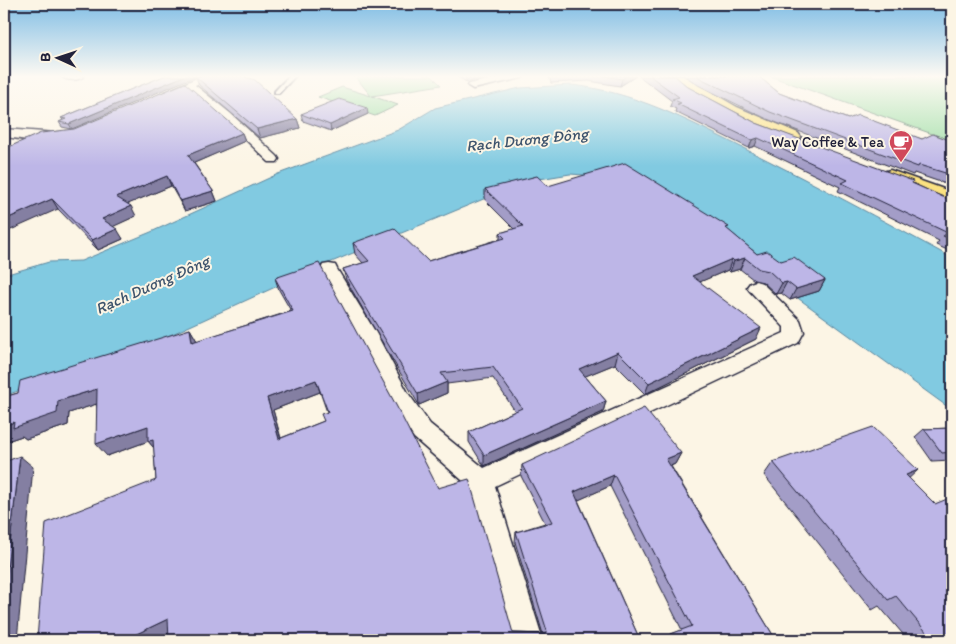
<svg xmlns="http://www.w3.org/2000/svg" width="956" height="644" viewBox="0 0 956 644" font-family="Itim,sans-serif">
	<style>
		.green { fill: #9edea6; stroke: #608070 }
		.water { fill: #81cae1; stroke: #5b879f }
		.lines { fill: none; stroke-linecap: round; stroke-linejoin: round }
		.lane-casing { stroke: #22223b; stroke-width: 4 }
		.street-casing { stroke: #22223b; stroke-width: 3 }
		.primary-casing { stroke: #22223b; stroke-width: 3 }
		.lane { fill: #fcf5e5; fill-rule: evenodd }
		.street { fill: #fcf5e5; fill-rule: evenodd }
		.primary { fill: #fbe180; fill-rule: evenodd }
		.wall { fill: #a39dc7; stroke: #22223b; fill-rule: evenodd }
		.shaded-wall { fill: #847fa2; stroke: #22223b }
		.building { fill: #bdb6e7; stroke: #22223b; fill-rule: evenodd }
		.labels { text-anchor: middle; stroke-width: 4; stroke-linejoin: round; paint-order: stroke }
		.far-poi-label { font-size: 15px; fill: #22223b; stroke: #fcf5e5; text-anchor: end }
		.far-water-label { font-size: 16px; font-style: italic; fill: #3e546d; stroke: #fcf5e5 }
	</style>
	<rect width="100%" height="100%" fill="#fcf5e5"/>
	<filter id="ink" filterUnits="userSpaceOnUse"><feTurbulence type="fractalNoise" baseFrequency=".02" numOctaves="2"/><feDisplacementMap in="SourceGraphic" scale="10" xChannelSelector="R" yChannelSelector="G"/><feConvolveMatrix kernelMatrix="1 2 1 2 8 2 1 2 1" color-interpolation-filters="sRGB"/></filter>
	<g filter="url(#ink)">
		<path class="green" d="M355,76H432L441,85L372,96L398,105L375,116L318,97L342,87L371,96Z
			M770,76H952V141Z"/>
		<path class="water" d="M571,85C632,91 687,120 741,147C812,182 882,220 952,258V410L671,206L599,176L570,174L527,181L317,268L168,336L4,396V275L49,262L81,261L151,232L278,174L398,130L435,108L520,88Z"/>
		<g class="lines">
			<g class="lane-casing">
				<path id="lane" d="M289,76H295L279,93H275V91Z"/>
			</g>
			<g class="street-casing">
				<path id="street" d="M61,76H84C79,81 66,81 61,76Z
					M201,76H214L195,85L230,113L277,156L279,159L277,162H269L222,117L187,89L164,98L159,95Z
					M506,76H524L522,78L473,89L468,86L469,84Z
					M4,129L57,133L63,137C54,146 17,138 4,137Z
					M329,264L335,265L337,269L376,333L408,393L430,424L484,468L784,333V327L750,291L747,287L750,283L756,281L762,283L800,320L804,332L798,343L495,486L543,640H513L470,487L414,438L392,405L356,333L321,269L323,265Z"/>
			</g>
			<g class="primary-casing">
				<path id="primary" d="M667,76H683L737,107L798,133L801,137L798,141L792,142C767,136 681,95 667,76Z
					M890,170L952,192V205L883,180L880,176L883,172Z"/>
			</g>
			<use href="#lane" class="lane"/>
			<use href="#street" class="street"/>
			<use href="#primary" class="primary"/>
		</g>
		<path class="wall" d="M164,76L72,129L62,127L59,122L63,120L61,118Z
			M457,76H499L466,82Z
			M549,76H636L620,86L589,81L551,83Z
			M639,76H675L688,87L756,123L912,183L952,201V252L936,245L939,241L838,191L840,187L755,146L749,148L675,112L676,109L670,106L672,101Z
			M686,76H758L779,93L848,119L922,139L952,149V186L914,173L913,175L767,119L698,85Z
			M196,77L297,119L300,128L260,138L199,85Z
			M301,114H368L331,131L303,121Z
			M242,133L245,141L194,163L213,191L217,201L185,211L171,186L127,204L136,216L113,226L123,239L98,250L58,209L4,149Z
			M548,186L728,230L757,254L781,261L825,280L819,291L790,300L781,293L776,294L763,282L754,280L740,269L730,272L728,270L699,282L756,339L645,394L615,364L585,376L606,401L603,412L484,466L469,442V432L515,411L493,378L447,384V393L419,405L346,280L343,269L363,263L355,254L353,243L428,261L500,239V233L514,229L485,200V189Z
			M275,278L438,488L513,633L543,634L515,542L516,532L545,523L521,476L522,465L681,453L675,464L671,466L776,640H665L671,634L682,630L610,486L578,500L640,640L169,633L154,640H37L156,480L154,448L148,441L107,456L96,404L69,413L68,425L26,439L22,436L4,442V397L18,393L190,329L197,341L291,311L279,290ZM320,392L327,412L324,421L281,438L273,410Z
			M952,428V460L932,461L915,437L924,429Z
			M773,462L909,478L952,640H908L879,606L872,610L764,475Z"/>
		<path class="shaded-wall" d="M184,76H196L72,129L69,124Z
			M466,76H499L466,82Z
			M626,76H636L620,86L622,79Z
			M367,108L368,114L331,131L330,125Z
			M297,119L300,128L260,138L257,129Z
			M242,133L245,141L192,164L188,155Z
			M758,138L755,146L749,148L752,140Z
			M167,176L171,186L121,207L116,197Z
			M213,191L217,201L185,211L180,201Z
			M52,199L58,209L4,233V220Z
			M131,206L136,216L108,229L102,219Z
			M117,229L123,239L98,250L92,240Z
			M745,258L740,269L730,272L734,261Z
			M732,259L728,270L688,287L692,276Z
			M825,280L819,291L790,300L796,289Z
			M787,282L781,293L776,294L782,283Z
			M761,328L756,339L645,394L649,383Z
			M190,329L197,341L192,342Z
			M618,352L615,364L576,380L579,369Z
			M316,380L320,392L273,410L284,451L279,439L267,398Z
			M447,382V393L419,405L418,394Z
			M97,389L106,401L69,413L68,425L26,439L22,436L4,442V426L14,422L58,401Z
			M606,401L603,412L484,466V455Z
			M148,426L157,438L107,456L96,444Z
			M153,440L158,453L148,441Z
			M681,453L675,464L661,470L666,459Z
			M20,456L33,467L17,640H4V595Z
			M918,470L904,483L906,475Z
			M614,475L610,486L572,503L574,492Z
			M168,619L179,628L154,640H124Z"/>
		<path class="building" d="M164,76H184L69,124L59,122L66,119L61,118Z
			M199,76H242L255,80L297,119L257,129L196,77Z
			M604,76H626L622,79Z
			M650,76H675L688,87L756,123L913,181L912,183L952,201V240L943,236L948,233L842,183L848,180L758,138L752,140L677,104L681,103L672,99L679,97Z
			M697,76H758L779,93L848,119L858,115L922,139L933,134L952,141V145L948,148L952,149V175L919,165L918,167L770,112L700,78Z
			M185,83L242,133L188,155L213,191L180,201L167,176L116,197L131,206L102,219L117,229L92,240L52,199L4,220V149L41,133L74,129Z
			M339,99L367,108L330,125L301,114Z
			M625,163L729,227L726,228L757,254L767,251L781,261L794,257L825,280L796,289L787,282L782,283L769,271L759,269L745,258L734,261L732,259L692,276L761,328L649,383L618,352L579,369L606,401L484,455L469,432L522,408L493,367L441,373L447,382L418,394L343,269L369,261L353,243L394,228L428,261L505,238L500,233L523,226L485,189L537,176L548,186Z
			M319,263L397,407L438,488L469,479L513,633L545,634L547,631L516,532L552,522L522,465L644,408L681,453L666,459L776,640H674L671,634L692,626L614,475L574,492L640,640H169L168,619L124,640H37L46,523L156,480L153,440L148,441V426L96,444L97,389L58,401L57,413L13,428L14,422L4,426V397L18,393L20,381L190,329L192,342L293,311L275,278ZM316,380L328,412L321,414L324,421L279,439L267,398Z
			M873,427L918,470L906,475L935,504L952,497V640H933L896,596L888,600L773,462Z
			M952,428V452L942,453L924,429Z
			M20,456L4,595V462Z"/>
	</g>
	<linearGradient id="sky" x2="0" y2="1"><stop stop-color="#7fbde5"/><stop offset="0.46" stop-color="#fefaf3"/><stop offset="1" stop-color="#fefaf3" stop-opacity="0"/></linearGradient>
	<rect width="956" height="166" fill="url(#sky)"/>
	<defs>
		<g id="cafe-pin" transform="scale(1.25)"><path d="M0 17L-7.5 6A9.5 9.5 0 1 1 7.5 6Z" fill="#d1495b" stroke="#fcf5e5"/><path d="M-5.5-4.5H6V0H3Q3 3.5 0 3.5H-2.5Q-5.5 3.5-5.5 0ZM3-3.2v2h1.7v-2ZM-6 4.5H4V6H-6Z" fill="#fff"/></g>
	</defs>
	<g fill-rule="evenodd">
		<use href="#cafe-pin" x="901" y="142"/>
	</g>
	<g class="labels">
		<g class="far-poi-label">
			<text x="884" y="147">Way Coffee &amp; Tea</text>
		</g>
		<g class="far-water-label">
			<text transform="translate(527 139) rotate(-6)" y="6">Rạch Dương Đông</text>
			<text transform="translate(152 284) rotate(-24)" y="6">Rạch Dương Đông</text>
		</g>
	</g>
	<rect width="956" height="644" fill="none" stroke="#fcf5e5" stroke-width="20"/>
	<rect x="10" y="10" width="936" height="624" fill="none" stroke="#22223b" stroke-width="2" filter="url(#ink)"/>
	<g transform="translate(58 58) rotate(273)" stroke="#fcf5e5" stroke-width="4" paint-order="stroke">
	<path d="M0-4L9 19L0 12L-9 19Z" fill="#22223b"/>
	<text y="-8" font-size="14" font-weight="bold" text-anchor="middle" fill="#22223b">B</text>
	</g>
</svg>
